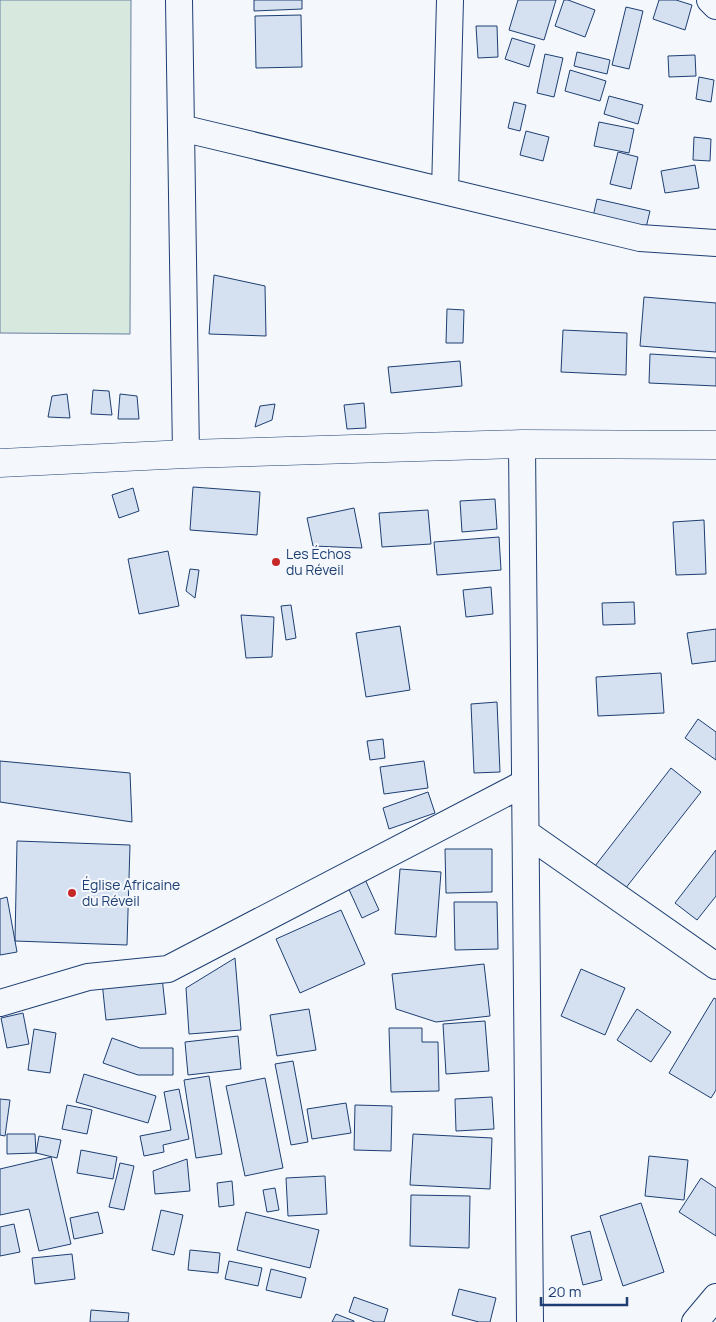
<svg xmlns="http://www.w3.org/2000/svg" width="716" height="1322" viewBox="0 0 716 1322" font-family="Manrope,sans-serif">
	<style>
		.green { fill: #d7e8df; stroke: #687fa3 }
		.building { fill: #d5e0f0; stroke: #1d3f73 }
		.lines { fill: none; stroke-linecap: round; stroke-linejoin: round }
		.street-casing { stroke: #1d3f73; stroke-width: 28 }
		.secondary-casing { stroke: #1d3f73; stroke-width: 29 }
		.street { stroke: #f4f7fb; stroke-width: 26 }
		.secondary { stroke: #f4f7fb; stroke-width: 28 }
		.poi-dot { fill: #c62828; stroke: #f4f7fb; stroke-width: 2 }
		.labels { text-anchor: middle; stroke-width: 4; stroke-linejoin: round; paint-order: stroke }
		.poi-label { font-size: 14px; fill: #1d3f73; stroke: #f4f7fb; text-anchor: start }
	</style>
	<rect width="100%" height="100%" fill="#f4f7fb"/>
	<path class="green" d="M0,0H131L130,334L0,333Z"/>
	<path class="building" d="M254,0H302V9L254,11Z
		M518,0H556L544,40L509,30Z
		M564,0H568L595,10L585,37L555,26Z
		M659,0H676L692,5L685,30L653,19Z
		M626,7L643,11L629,69L612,65Z
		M301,15L302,67L256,68L255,16Z
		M476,26H497L498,57L478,58Z
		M512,38L535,45L529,67L505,59Z
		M577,52L610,60L607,74L574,66Z
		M545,54L563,58L554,97L537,93Z
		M695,55L696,76L669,77L668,56Z
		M570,70L606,81L600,101L565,91Z
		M699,77L714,80L711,102L696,99Z
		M609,96L643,105L638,124L604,114Z
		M514,102L526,105L520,131L508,128Z
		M599,122L634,129L629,153L594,146Z
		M526,131L549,137L543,161L520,155Z
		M694,137L711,139L710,161L693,160Z
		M618,152L638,157L631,189L610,184Z
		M695,165L699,188L665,193L661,171Z
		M597,199L650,211L645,232L592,221Z
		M214,275L265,286L266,336L209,334Z
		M644,297L716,303V352L640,346Z
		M447,309L464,310L463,343H446Z
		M563,330L627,333L626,375L561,372Z
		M650,354L716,358V386L649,383Z
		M460,361L462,386L391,393L388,367Z
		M93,390L109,391L112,415L91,414Z
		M67,394L70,418L48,417L52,396Z
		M120,394L137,396L139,419H118Z
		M364,403L366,428L347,429L344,405Z
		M275,404L272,420L255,427L260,406Z
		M193,487L260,492L257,535L190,530Z
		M133,488L139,511L119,518L112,495Z
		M495,499L497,529L462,532L460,501Z
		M354,508L362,548L313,546L307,518Z
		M428,510L431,544L382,547L379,513Z
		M704,520L706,574L676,575L673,522Z
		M499,537L501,570L437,575L434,542Z
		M168,551L179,606L139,614L128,559Z
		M190,569L199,570L195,598L186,591Z
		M491,587L493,614L466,617L463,590Z
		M634,602L635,624L603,625L602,603Z
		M291,605L296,638L286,640L281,606Z
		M241,615L274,617L272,657L246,658Z
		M400,626L410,690L366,697L356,633Z
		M716,629V661L692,664L687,633Z
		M661,673L664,713L598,716L596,677Z
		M497,702L500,772L474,773L471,704Z
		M698,719L716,732V760L685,738Z
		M383,739L385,758L370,760L367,741Z
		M0,761L130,773L132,822L0,802Z
		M424,761L428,788L384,794L380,767Z
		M671,768L701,792L625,889L595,866Z
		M428,792L435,813L389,829L383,808Z
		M17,841L130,845L127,945L15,941Z
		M445,849H492V892L446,893Z
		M716,850V896L697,920L675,903Z
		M400,869L441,872L436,937L395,934Z
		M363,875L379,910L362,918L346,883Z
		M7,897L17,952L0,955V899Z
		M454,902H497L498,949L455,950Z
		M341,910L365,964L300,993L276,939Z
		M235,958L241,1030L189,1034L186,988Z
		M484,964L490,1016L436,1022L396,1009L392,974Z
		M581,969L625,988L605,1035L561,1016Z
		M162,977L166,1014L106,1020L102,982Z
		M714,998L716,999V1090L711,1098L669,1073Z
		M309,1009L316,1050L277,1056L270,1015Z
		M637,1009L671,1032L651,1062L617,1040Z
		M23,1013L29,1044L7,1048L1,1018Z
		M485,1021L489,1071L446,1074L443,1024Z
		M389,1028H422V1042H438L439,1091L391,1092Z
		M34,1029L56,1033L50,1073L28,1070Z
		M238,1036L241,1069L188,1075L185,1042Z
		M112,1038L140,1048H173V1075H138L103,1063Z
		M293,1061L308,1142L291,1145L275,1064Z
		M84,1074L156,1096L148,1123L76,1102Z
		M209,1076L222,1154L196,1158L184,1080Z
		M265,1078L283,1168L245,1176L226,1086Z
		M179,1089L189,1139L163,1145L164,1152L144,1156L140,1136L171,1130L164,1092Z
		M492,1097L494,1129L456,1131L455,1099Z
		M0,1099L10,1100L5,1136L0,1135Z
		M346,1103L351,1133L312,1139L307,1109Z
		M67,1105L92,1110L87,1134L62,1129Z
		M355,1105L392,1106L391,1151L354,1150Z
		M7,1134H35L36,1153L7,1154Z
		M413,1134L492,1138L490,1189L410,1185Z
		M39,1136L61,1140L57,1158L36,1153Z
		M81,1150L117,1157L113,1179L77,1173Z
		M649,1156L688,1160L684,1200L645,1196Z
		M51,1157L71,1244L39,1251L29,1209L0,1215V1169Z
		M187,1159L190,1191L155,1194L153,1171Z
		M120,1163L134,1166L124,1210L109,1207Z
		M325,1176L327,1214L288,1216L286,1178Z
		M701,1178L716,1188V1236L679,1212Z
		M232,1181L234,1205L219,1207L217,1183Z
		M275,1188L279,1210L267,1212L263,1190Z
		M411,1195L470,1196L469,1248L410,1246Z
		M641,1203L664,1272L623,1286L600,1216Z
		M161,1210L183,1215L174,1255L152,1250Z
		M98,1212L103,1233L74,1239L70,1218Z
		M246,1212L319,1230L310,1268L237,1250Z
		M14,1224L20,1252L0,1256V1227Z
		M590,1231L602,1280L583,1285L571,1236Z
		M190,1250L220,1253L218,1273L188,1270Z
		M72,1254L75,1279L35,1284L32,1258Z
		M229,1261L262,1268L258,1286L225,1279Z
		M271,1269L306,1278L301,1298L266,1290Z
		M459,1289L496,1298L490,1322H479L452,1315Z
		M354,1297L388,1309L384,1322H375L349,1312Z
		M91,1310L129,1313L128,1322H90Z
		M336,1314L354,1321V1322H332Z"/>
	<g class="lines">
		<g class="street-casing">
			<path id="street" d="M179,0L186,454
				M710,0L716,6
				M181,128L640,238L716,243
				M445,191L450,0
				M522,444L530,1322
				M526,833L716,966
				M0,1003L88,977L168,969L525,783
				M695,1322L716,1297"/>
		</g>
		<g class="secondary-casing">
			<path id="secondary" d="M0,463L186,454L522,444L716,445"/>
		</g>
		<use href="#street" class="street"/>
		<use href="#secondary" class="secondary"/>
	</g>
	<g class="poi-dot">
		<circle cx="276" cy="562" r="5"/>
		<circle cx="72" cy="893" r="5"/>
	</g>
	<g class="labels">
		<g class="poi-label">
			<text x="286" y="559">Les Échos<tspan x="286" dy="16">du Réveil</tspan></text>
			<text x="82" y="890">Église Africaine<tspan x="82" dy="16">du Réveil</tspan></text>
		</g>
	</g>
	<path d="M541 1297v8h86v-8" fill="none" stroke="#1d3f73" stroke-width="2.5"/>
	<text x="548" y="1297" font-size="15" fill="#1d3f73" stroke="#f4f7fb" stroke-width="4" paint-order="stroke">20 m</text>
</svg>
